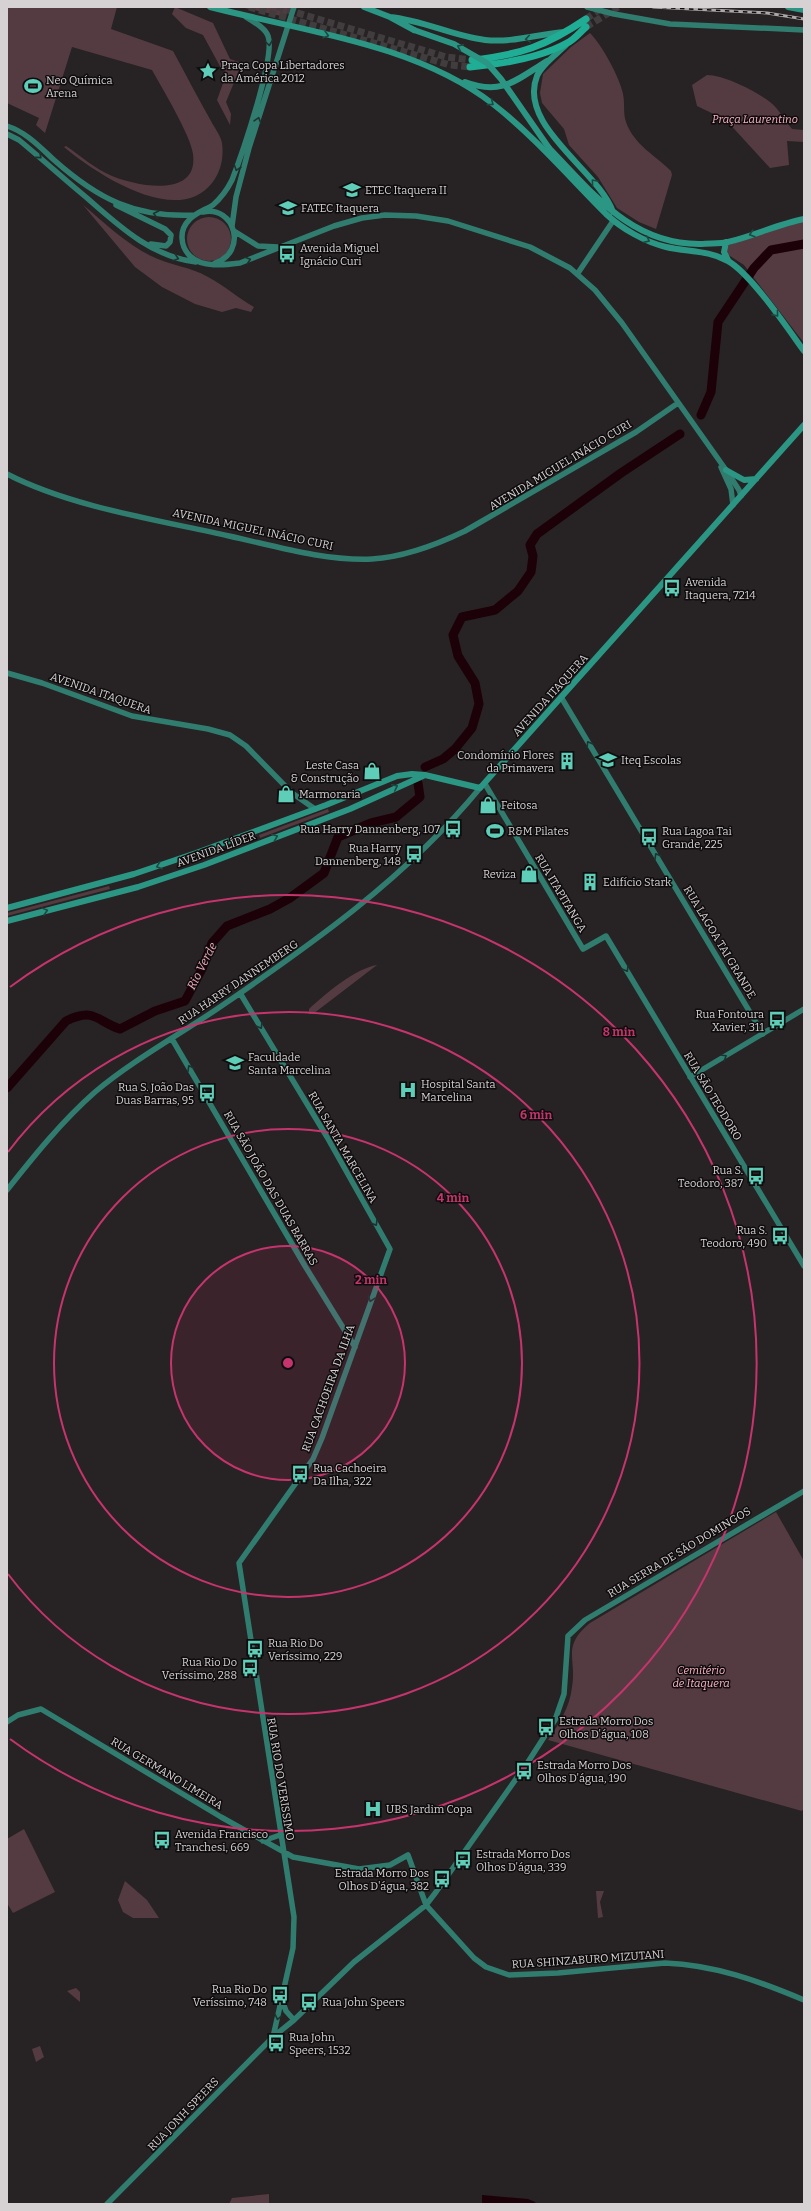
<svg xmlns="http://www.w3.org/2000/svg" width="811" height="2211" viewBox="0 0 811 2211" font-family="Bitter,serif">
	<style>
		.green { fill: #543b41 }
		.water { fill: #1d0108 }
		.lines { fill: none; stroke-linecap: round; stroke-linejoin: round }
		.river { stroke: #1d0108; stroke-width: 9 }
		.highway-tunnel { stroke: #413c3d; stroke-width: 7; stroke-dasharray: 7 3.5; stroke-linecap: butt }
		.secondary { stroke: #307d6f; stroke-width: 5.5 }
		.primary { stroke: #2b9683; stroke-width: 6 }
		.highway { stroke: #20ad96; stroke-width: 7 }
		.rail-casing { stroke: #aca8a9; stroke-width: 3 }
		.rail { stroke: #0f0c0d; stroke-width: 1.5; stroke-dasharray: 4.5; stroke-linecap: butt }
		.primary-bridge { stroke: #2b9683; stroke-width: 6 }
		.oneway { stroke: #1c4a42 }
		.oneway2 { stroke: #1b342f }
		.ring { fill: none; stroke: #c5346d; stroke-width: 2 }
		.labels { text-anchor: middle; stroke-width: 3; stroke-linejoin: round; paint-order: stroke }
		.poi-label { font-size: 11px; fill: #d6d2d3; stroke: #0f0c0d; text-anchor: start }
		.park-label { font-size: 11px; font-style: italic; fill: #feb5c5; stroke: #0f0c0d }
		.street-label { font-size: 11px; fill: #d6d2d3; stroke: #0f0c0d }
		.water-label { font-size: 12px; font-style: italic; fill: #f1a9b9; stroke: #0f0c0d }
		.centre { fill: #c5346d; stroke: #0f0c0d; stroke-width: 2 }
		.ring-label { font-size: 12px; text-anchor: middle; font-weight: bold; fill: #c5346d; stroke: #0f0c0d; stroke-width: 3; stroke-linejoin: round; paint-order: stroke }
	</style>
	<rect width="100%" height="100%" fill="#272223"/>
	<path class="green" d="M7,7H117L111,29L173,51C186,75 198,98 211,121C214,127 221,136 222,143C224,157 221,172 212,183C177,228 95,173 64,147L66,146C81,156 95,169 112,176C136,186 199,199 193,154C191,136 162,88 152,70L72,47L45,133L36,125L39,118L7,103Z
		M175,7L213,23L230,59L242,63L226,102L231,114L230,125L217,100L227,72L222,70L203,35L186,28L172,14Z
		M240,7H289L287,14L281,16Z
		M590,33C602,45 620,78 623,94C625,103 623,114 626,122C634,145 655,155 671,171L672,175L656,229L639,222L617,208L598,177L569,145L564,129L542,103L540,93L543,74L571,47Z
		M707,75C724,75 756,91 770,102C779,109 785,121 792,129L804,130V142L787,141L789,165L770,168L726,120L697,106L692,85Z
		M83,205C104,222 126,244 151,256C169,265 191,267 208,277C225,286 238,298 254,307L251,312L236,308L222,312L195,304L162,287L135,267Z
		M187 239a22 22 0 1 1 44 0a22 22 0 1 1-44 0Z
		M804,219V343L744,265L727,254L726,246Z
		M328,809L329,812L260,838L259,835Z
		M109,886L110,889L7,916V913Z
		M377,965L313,1014H309V1009C325,994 356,968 377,965Z
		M776,1512L804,1561V1808L802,1811L548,1740C559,1724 570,1707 572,1687C577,1658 561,1647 590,1623Z
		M24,1829L55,1892L13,1913L7,1903V1839Z
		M125,1881L147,1900L159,1918H133L123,1912L118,1900Z
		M596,1891H604L600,1902L603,1917L598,1918Z
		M76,1988L80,1992V2002L67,1991Z
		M40,2046L44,2057L36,2062L32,2049Z
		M269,2194V2204H229L232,2198Z"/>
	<path class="water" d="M482,2195L528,2199L535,2202L536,2204H482Z"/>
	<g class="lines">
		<path class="river" d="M701,415L711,392L718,322L754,268L771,250L804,244
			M425,767L443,759L455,749L472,728L479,704L475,683L458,656L453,635L462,617L495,610L518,591L531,572L533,556L530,545L537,534L621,473L680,434
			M7,1088L66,1021C95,1007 96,1021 120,1029L155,1011L185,1001L202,969L212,943L227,926L270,909L290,898L324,873L338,837L371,823L396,817L420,797L418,783"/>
		<path class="highway-tunnel" d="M249,7L450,65L470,67
			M277,7L446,57L472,60
			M586,19L603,7
			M586,27L618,7"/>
		<path class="secondary" d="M587,7L614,14L670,24L804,30
			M246,17C253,22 265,27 268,36C276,56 241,157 232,180C227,190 221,198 213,205C205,210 195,213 189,220C179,230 180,246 190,256C202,268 225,265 240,263L334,226L362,218L385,215L416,216L448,221L530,247L570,268L595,290L622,323L726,470L739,490L741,496
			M7,126C26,132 40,147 54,160C98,199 135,218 195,215
			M7,134L19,140C42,159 64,179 87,198C119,226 152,257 196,262
			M116,205L165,229L171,235L170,242L166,246L151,244
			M203,212C235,205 248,252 215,263
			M232,226L236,197L249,148L294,7
			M234,231L258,246L278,247
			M578,273L613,221
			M721,467L731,489L733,505
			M7,474C71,507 158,520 229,536C275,546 324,561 372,559C405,557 436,545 465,531L636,432L678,403
			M7,673L42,683L132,716L208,729L230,735L246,746L292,793L315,809
			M561,697L763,1034
			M485,784L583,949L606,936L804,1266
			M240,993L327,1137L390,1249L322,1438L313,1459L239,1563L294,1917L293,1948L273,2037
			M172,1039L305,1266L355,1347
			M690,1077L804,1009
			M7,1190C34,1156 62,1121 95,1092C132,1061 177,1036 217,1009C312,944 406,878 480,788
			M7,1722L18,1715L41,1709L221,1817L293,1857L359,1869L390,1865L408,1855L426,1905L474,1958L486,1967L509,1975L558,1973L665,1963C715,1965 759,1981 804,2000
			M263,1841L280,1835
			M282,2000L286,2011L294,2020
			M107,2204L273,2037L294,2020L354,1962L426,1905L436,1892L528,1762L555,1720L564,1694L568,1636L585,1620L804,1491"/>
		<path class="primary" d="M210,7C303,31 416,44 493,104C534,136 569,177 606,214C622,229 645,242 666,247C688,252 708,250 728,261C751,274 788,329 804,351
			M364,7L390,17L414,30
			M788,7L804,10
			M390,17C422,20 453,36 485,40C513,43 537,34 565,32
			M566,45C557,54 542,64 537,76C517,126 599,171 613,212
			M465,82C502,96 516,80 547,61
			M549,148C593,193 631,245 701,244C709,243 720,244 728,242C754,236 778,224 804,219
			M726,242L724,252L728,260
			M726,470L744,480L756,479
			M7,908L134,874L196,853L326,805L397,776L412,774L425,775L480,788L804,425
			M7,921L138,887L204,865L350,809L423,776"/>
		<path class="highway" d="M472,60C520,55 546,46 586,19
			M470,67C501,64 540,58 567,43C574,40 580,32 586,27"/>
		<g class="rail-casing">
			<path id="rail" d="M653,7L767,13L804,19"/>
		</g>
		<use href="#rail" class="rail"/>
		<path class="primary-bridge" d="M414,30L454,44L487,63L501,79L549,148"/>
	</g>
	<defs><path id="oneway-chevron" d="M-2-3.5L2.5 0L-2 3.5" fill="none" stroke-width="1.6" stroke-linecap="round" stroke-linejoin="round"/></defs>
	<g class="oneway">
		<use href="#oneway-chevron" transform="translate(326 35) rotate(15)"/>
		<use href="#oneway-chevron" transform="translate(528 39) rotate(171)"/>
		<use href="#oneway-chevron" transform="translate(460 47) rotate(-155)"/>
		<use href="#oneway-chevron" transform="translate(491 103) rotate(37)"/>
		<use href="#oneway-chevron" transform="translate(594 182) rotate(-130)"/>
		<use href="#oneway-chevron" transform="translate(752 234) rotate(163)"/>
		<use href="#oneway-chevron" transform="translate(647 240) rotate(24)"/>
		<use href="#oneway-chevron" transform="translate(776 314) rotate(51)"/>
		<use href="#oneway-chevron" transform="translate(395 787) rotate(-26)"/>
		<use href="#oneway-chevron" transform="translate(275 837) rotate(-21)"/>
		<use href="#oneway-chevron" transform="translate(159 866) rotate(161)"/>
		<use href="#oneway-chevron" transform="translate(45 911) rotate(-15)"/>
	</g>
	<g class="oneway2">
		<use href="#oneway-chevron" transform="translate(269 43) rotate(83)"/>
		<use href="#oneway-chevron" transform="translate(258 120) rotate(-73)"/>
		<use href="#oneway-chevron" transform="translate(39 156) rotate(40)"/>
		<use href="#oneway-chevron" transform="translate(237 168) rotate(109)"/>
		<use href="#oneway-chevron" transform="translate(156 214) rotate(-168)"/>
		<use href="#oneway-chevron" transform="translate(176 258) rotate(18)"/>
		<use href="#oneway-chevron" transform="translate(248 260) rotate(-18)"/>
		<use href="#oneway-chevron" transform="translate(589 744) rotate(-121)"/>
		<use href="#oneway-chevron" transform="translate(657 856) rotate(-120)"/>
		<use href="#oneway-chevron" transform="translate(626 969) rotate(59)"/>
		<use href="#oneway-chevron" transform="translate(260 1026) rotate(60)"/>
		<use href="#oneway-chevron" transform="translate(724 1057) rotate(-31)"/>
		<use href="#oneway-chevron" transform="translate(190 1068) rotate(-120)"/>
		<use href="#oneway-chevron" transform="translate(375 1223) rotate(60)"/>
		<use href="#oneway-chevron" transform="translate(371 1299) rotate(109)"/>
		<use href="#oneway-chevron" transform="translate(278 2017) rotate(103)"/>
	</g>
	<circle cx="288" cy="1363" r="117" fill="#c5346d" fill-opacity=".12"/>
	<g class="ring">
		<circle cx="288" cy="1363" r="117"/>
		<circle cx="288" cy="1363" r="234"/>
		<path d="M8 1152A351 351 0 1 1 8 1574"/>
		<path d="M10 987A468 468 0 1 1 10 1739"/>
	</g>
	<defs>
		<g id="sight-bare" transform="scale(1.38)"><path d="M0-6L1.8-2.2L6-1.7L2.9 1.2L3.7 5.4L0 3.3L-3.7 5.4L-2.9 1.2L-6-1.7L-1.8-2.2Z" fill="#5eceb8" stroke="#0f0c0d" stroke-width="2.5" paint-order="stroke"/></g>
		<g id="stadium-bare" transform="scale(1.38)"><path d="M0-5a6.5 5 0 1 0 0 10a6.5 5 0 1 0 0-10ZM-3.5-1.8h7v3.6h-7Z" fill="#5eceb8" stroke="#0f0c0d" stroke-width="2.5" paint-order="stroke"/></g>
		<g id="university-bare" transform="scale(1.38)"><path d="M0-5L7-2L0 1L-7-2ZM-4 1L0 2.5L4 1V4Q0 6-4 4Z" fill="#5eceb8" stroke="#0f0c0d" stroke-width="2.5" paint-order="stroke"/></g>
		<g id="bus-bare" transform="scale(1.38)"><path d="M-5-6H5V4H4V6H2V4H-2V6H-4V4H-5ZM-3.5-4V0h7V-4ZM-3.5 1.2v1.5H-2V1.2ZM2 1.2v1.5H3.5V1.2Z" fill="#5eceb8" stroke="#0f0c0d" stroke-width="2.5" paint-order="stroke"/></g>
		<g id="school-bare" transform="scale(1.38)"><path d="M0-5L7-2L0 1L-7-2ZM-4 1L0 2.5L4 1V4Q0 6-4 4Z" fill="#5eceb8" stroke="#0f0c0d" stroke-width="2.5" paint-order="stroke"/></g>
		<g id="building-bare" transform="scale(1.38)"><path d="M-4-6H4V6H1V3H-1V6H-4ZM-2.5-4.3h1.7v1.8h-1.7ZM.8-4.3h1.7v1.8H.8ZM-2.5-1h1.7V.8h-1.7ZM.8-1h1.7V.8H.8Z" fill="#5eceb8" stroke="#0f0c0d" stroke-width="2.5" paint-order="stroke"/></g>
		<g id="shop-bare" transform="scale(1.38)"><path d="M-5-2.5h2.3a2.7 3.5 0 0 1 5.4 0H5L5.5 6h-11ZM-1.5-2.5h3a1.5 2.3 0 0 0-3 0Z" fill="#5eceb8" stroke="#0f0c0d" stroke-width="2.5" paint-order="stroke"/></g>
		<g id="hospital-bare" transform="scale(1.38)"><path d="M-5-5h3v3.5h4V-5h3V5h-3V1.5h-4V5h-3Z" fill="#5eceb8" stroke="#0f0c0d" stroke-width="2.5" paint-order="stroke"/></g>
	</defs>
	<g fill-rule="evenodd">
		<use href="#sight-bare" x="208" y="71"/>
		<use href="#stadium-bare" x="33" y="86"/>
		<use href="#university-bare" x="352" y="190"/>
		<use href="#university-bare" x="288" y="208"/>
		<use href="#bus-bare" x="287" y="254"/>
		<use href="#bus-bare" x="672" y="588"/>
		<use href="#school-bare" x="608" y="760"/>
		<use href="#building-bare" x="567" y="761"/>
		<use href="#shop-bare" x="372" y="771"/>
		<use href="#shop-bare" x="286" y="794"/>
		<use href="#shop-bare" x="488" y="805"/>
		<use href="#bus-bare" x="453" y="829"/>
		<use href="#stadium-bare" x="495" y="831"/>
		<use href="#bus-bare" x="649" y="837"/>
		<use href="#bus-bare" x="414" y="854"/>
		<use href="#shop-bare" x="529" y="874"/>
		<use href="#building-bare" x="590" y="882"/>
		<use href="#bus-bare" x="777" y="1020"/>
		<use href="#university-bare" x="235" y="1063"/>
		<use href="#hospital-bare" x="408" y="1090"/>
		<use href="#bus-bare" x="207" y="1093"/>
		<use href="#bus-bare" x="756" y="1176"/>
		<use href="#bus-bare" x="780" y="1236"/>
		<use href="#bus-bare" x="300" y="1474"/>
		<use href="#bus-bare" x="255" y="1649"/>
		<use href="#bus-bare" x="250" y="1668"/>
		<use href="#bus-bare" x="546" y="1727"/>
		<use href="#bus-bare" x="524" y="1771"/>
		<use href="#hospital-bare" x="373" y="1809"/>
		<use href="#bus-bare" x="162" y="1840"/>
		<use href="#bus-bare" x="463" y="1860"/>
		<use href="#bus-bare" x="442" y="1879"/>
		<use href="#bus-bare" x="280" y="1995"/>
		<use href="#bus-bare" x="309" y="2002"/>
		<use href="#bus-bare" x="276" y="2043"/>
	</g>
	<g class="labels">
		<g class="poi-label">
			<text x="221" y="69">Praça Copa Libertadores<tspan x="221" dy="13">da América 2012</tspan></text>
			<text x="46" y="84">Neo Química<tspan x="46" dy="13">Arena</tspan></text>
			<text x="365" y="194">ETEC Itaquera II</text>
			<text x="301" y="212">FATEC Itaquera</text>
			<text x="300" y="252">Avenida Miguel<tspan x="300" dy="13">Ignácio Curi</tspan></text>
			<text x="685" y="586">Avenida<tspan x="685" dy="13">Itaquera, 7214</tspan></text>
			<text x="554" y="759" text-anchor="end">Condomínio Flores<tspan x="554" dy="13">da Primavera</tspan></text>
			<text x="621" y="764">Iteq Escolas</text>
			<text x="359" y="769" text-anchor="end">Leste Casa<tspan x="359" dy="13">&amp; Construção</tspan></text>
			<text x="299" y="798">Marmoraria</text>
			<text x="501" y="809">Feitosa</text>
			<text x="440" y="833" text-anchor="end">Rua Harry Dannenberg, 107</text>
			<text x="508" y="835">R&amp;M Pilates</text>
			<text x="662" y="835">Rua Lagoa Tai<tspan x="662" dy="13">Grande, 225</tspan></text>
			<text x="401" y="852" text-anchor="end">Rua Harry<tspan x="401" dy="13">Dannenberg, 148</tspan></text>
			<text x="516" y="878" text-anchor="end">Reviza</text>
			<text x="603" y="886">Edifício Stark</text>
			<text x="764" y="1018" text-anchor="end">Rua Fontoura<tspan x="764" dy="13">Xavier, 311</tspan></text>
			<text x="248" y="1061">Faculdade<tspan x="248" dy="13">Santa Marcelina</tspan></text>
			<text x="421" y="1088">Hospital Santa<tspan x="421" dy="13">Marcelina</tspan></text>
			<text x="194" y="1091" text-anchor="end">Rua S. João Das<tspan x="194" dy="13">Duas Barras, 95</tspan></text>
			<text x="743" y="1174" text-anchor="end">Rua S.<tspan x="743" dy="13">Teodoro, 387</tspan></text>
			<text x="767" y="1234" text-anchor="end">Rua S.<tspan x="767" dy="13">Teodoro, 490</tspan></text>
			<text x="313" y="1472">Rua Cachoeira<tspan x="313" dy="13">Da Ilha, 322</tspan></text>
			<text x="268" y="1647">Rua Rio Do<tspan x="268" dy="13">Veríssimo, 229</tspan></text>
			<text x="237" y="1666" text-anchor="end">Rua Rio Do<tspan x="237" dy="13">Veríssimo, 288</tspan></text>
			<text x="559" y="1725">Estrada Morro Dos<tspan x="559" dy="13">Olhos D'água, 108</tspan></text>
			<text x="537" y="1769">Estrada Morro Dos<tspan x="537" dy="13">Olhos D'água, 190</tspan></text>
			<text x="386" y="1813">UBS Jardim Copa</text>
			<text x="175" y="1838">Avenida Francisco<tspan x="175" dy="13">Tranchesi, 669</tspan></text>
			<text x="476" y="1858">Estrada Morro Dos<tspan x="476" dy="13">Olhos D'água, 339</tspan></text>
			<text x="429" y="1877" text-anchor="end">Estrada Morro Dos<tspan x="429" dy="13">Olhos D'água, 382</tspan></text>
			<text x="267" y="1993" text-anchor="end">Rua Rio Do<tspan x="267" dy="13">Veríssimo, 748</tspan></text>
			<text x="322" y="2006">Rua John Speers</text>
			<text x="289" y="2041">Rua John<tspan x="289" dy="13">Speers, 1532</tspan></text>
		</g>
		<g class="park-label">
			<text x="755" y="123">Praça Laurentino</text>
			<text x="701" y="1674">Cemitério<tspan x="701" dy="13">de Itaquera</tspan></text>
		</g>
		<g class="street-label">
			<text transform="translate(560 465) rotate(-31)" y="4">AVENIDA MIGUEL INÁCIO CURI</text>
			<text transform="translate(253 529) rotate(12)" y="4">AVENIDA MIGUEL INÁCIO CURI</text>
			<text transform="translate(101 693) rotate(19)" y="4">AVENIDA ITAQUERA</text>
			<text transform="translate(550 695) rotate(-48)" y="4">AVENIDA ITAQUERA</text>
			<text transform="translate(216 849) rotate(-20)" y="4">AVENIDA LÍDER</text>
			<text transform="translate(561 893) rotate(59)" y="4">RUA ITAPITANGA</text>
			<text transform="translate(720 942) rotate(59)" y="4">RUA LAGOA TAI GRANDE</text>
			<text transform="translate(238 982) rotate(-34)" y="4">RUA HARRY DANNEMBERG</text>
			<text transform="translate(713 1096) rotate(59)" y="4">RUA SÃO TEODORO</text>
			<text transform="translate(343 1147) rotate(60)" y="4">RUA SANTA MARCELINA</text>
			<text transform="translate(271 1188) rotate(60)" y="4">RUA SÃO JOÃO DAS DUAS BARRAS</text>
			<text transform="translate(328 1388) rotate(-70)" y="4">RUA CACHOEIRA DA ILHA</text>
			<text transform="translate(679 1552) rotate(-31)" y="4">RUA SERRA DE SÃO DOMINGOS</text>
			<text transform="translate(167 1773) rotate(31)" y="4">RUA GERMANO LIMEIRA</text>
			<text transform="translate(281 1779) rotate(81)" y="4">RUA RIO DO VERISSIMO</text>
			<text transform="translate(588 1959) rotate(-4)" y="4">RUA SHINZABURO MIZUTANI</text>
			<text transform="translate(183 2114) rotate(-46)" y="4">RUA JONH SPEERS</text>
		</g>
		<g class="water-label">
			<text transform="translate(202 966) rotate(-63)" y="4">Rio Verde</text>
		</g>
	</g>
	<circle cx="288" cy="1363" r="6" class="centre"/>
	<g class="ring-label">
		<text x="619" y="1036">8 min</text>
		<text x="536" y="1119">6 min</text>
		<text x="453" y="1202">4 min</text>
		<text x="371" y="1284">2 min</text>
	</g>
	<rect width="811" height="2211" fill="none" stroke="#d6d2d3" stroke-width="16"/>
</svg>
